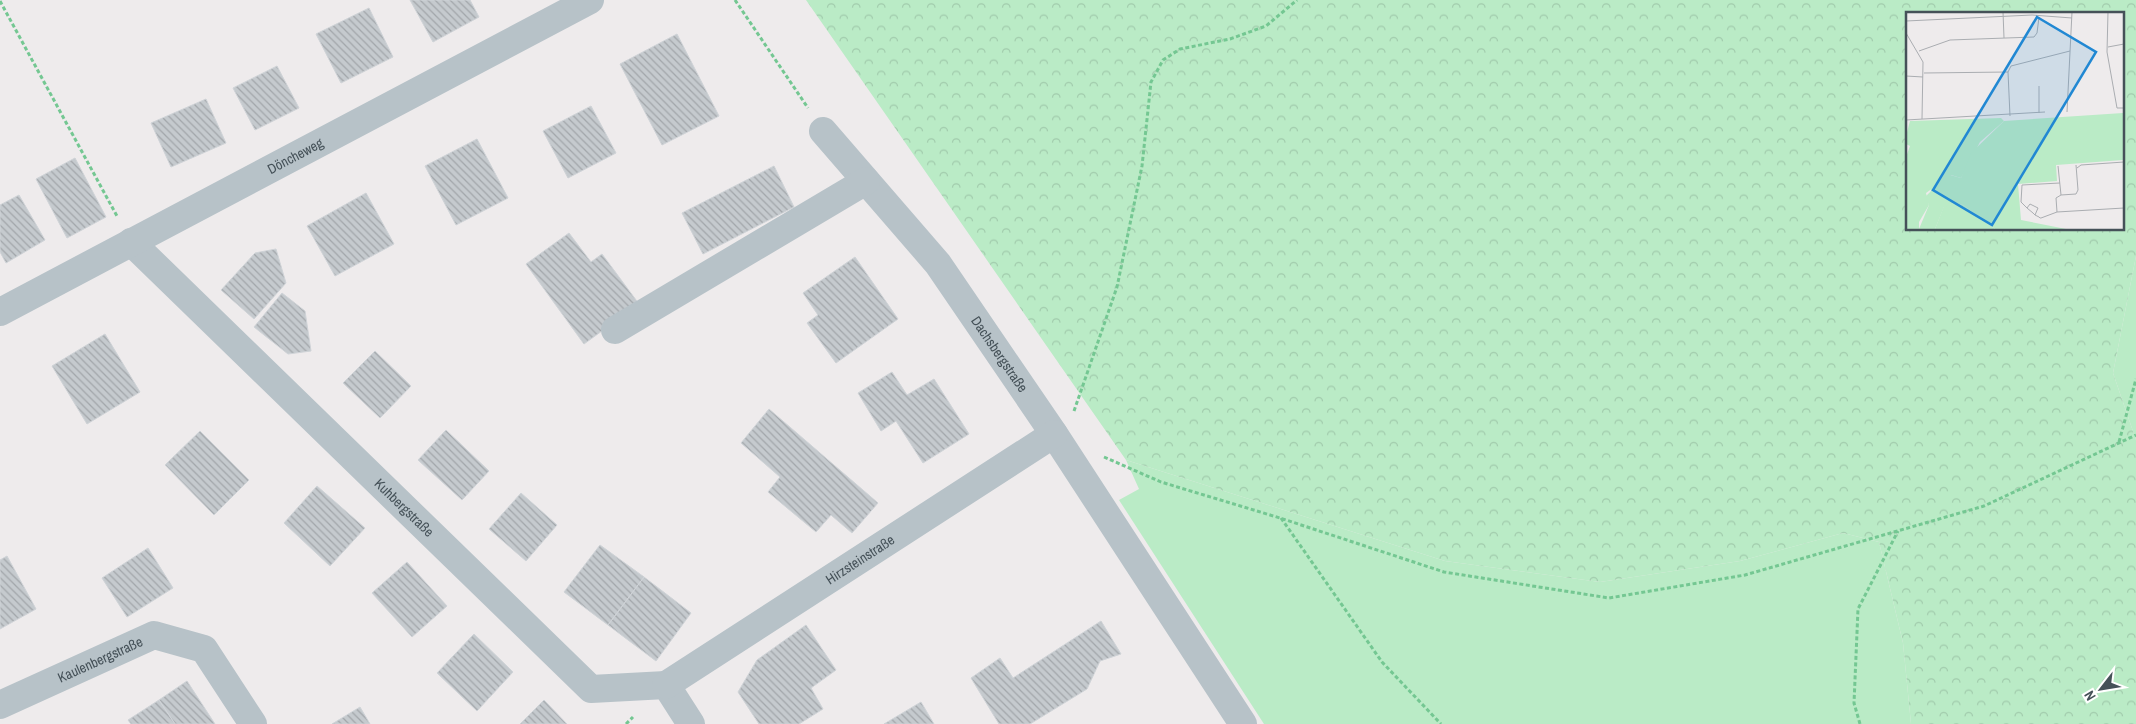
<svg xmlns="http://www.w3.org/2000/svg" width="2136" height="724" viewBox="0 0 2136 724" font-family="'Archivo Narrow',sans-serif">
	<style>
		.green { fill: #baebc6 }
		.forest { fill: url(#forest-crowns); fill-rule: evenodd }
		.building { fill: url(#building-back-hatch); stroke: #cfd3d7 }
		.lines { fill: none; stroke-linecap: round; stroke-linejoin: round }
		.path { stroke: #74c792; stroke-width: 3; stroke-dasharray: 4 2.5; stroke-linecap: butt }
		.minor { stroke: #b7c2c8; stroke-width: 28 }
		.labels { text-anchor: middle; stroke-width: 4; stroke-linejoin: round; paint-order: stroke }
		.street-label { font-size: 14px; fill: #455158; stroke: #fff }
		.inset-road { fill: none; stroke: #aaadb1; stroke-width: 1 }
		.view { fill: #2188d3; fill-opacity: 0.15; stroke: #2188d3; stroke-width: 2.5 }
		.inset-edge { fill: none; stroke: #455158; stroke-width: 2.5 }
	</style>
	<defs>
		<pattern id="forest-crowns" width="20" height="18" patternUnits="userSpaceOnUse" patternTransform="scale(1.25)"><rect width="20" height="18" fill="#baebc6"/><path d="M2 6a3 3 0 1 1 6 0M12 15a3 3 0 1 1 6 0" fill="none" stroke="#a1cbac"/></pattern>
		<pattern id="building-back-hatch" width="6" height="6" patternUnits="userSpaceOnUse" patternTransform="scale(1.25)"><rect width="6" height="6" fill="#c5cace"/><path d="M-1 5l2 2M0 0l6 6M5-1l2 2" fill="none" stroke="#a2a6aa"/></pattern>
	</defs>
	<rect width="100%" height="100%" fill="#eeebec"/>
	<path class="green" d="M2136,256V440L2113,373Z
		M1126,460L1445,561L1600,582L1740,561L1843,533L1879,542L1903,643L1911,724H1264L1119,500L1139,489Z"/>
	<path class="forest" d="M806,0H2136V256L2113,373L2136,440V724H1911L1903,643L1879,542L1843,533L1740,561L1600,582L1445,561L1126,460ZM1907,14H2122V229H1907Z"/>
	<path class="building" d="M410,0H470L479,17L433,42Z
		M369,8L393,57L341,83L316,34Z
		M677,34L719,116L662,145L620,64Z
		M277,66L299,108L255,130L233,88Z
		M206,99L226,143L171,167L151,123Z
		M591,106L616,153L568,178L543,131Z
		M477,139L508,198L456,225L425,166Z
		M75,158L106,217L67,238L36,179Z
		M774,166L794,207L703,254L682,213Z
		M366,193L394,244L335,276L307,226Z
		M19,195L45,240L6,263L0,252V205Z
		M569,233L591,262L602,254L639,304L584,344L526,264Z
		M276,249L286,283L254,319L221,290L255,253Z
		M855,257L898,319L836,363L807,323L818,315L803,293Z
		M282,293L305,311L311,351L288,354L254,327Z
		M105,334L140,392L87,424L52,366Z
		M375,351L411,386L380,418L343,383Z
		M892,372L907,395L934,379L969,434L923,463L896,421L881,431L858,393Z
		M769,409L878,503L852,533L831,515L816,532L768,492L780,477L741,443Z
		M446,430L489,471L462,500L418,460Z
		M200,431L249,480L214,515L165,465Z
		M317,486L365,528L330,566L284,523Z
		M521,493L557,525L526,561L489,529Z
		M600,545L644,577L608,625L564,592Z
		M148,548L173,588L127,617L102,578Z
		M7,556L36,609L0,629V560Z
		M407,562L447,606L412,637L372,593Z
		M644,577L691,613L656,661L608,625Z
		M1101,621L1121,654L1100,661L1087,689L1030,724H999L971,678L1000,658L1013,678Z
		M806,625L836,670L811,688L823,709L799,724H759L738,692L757,660Z
		M474,634L513,672L477,711L437,673Z
		M187,681L215,724H175L159,700Z
		M159,700L175,724H131L128,720Z
		M544,700L567,724H520Z
		M921,702L934,724H884Z
		M360,707L370,724H332Z"/>
	<g class="lines">
		<path class="path" d="M735,0L808,108
			M0,1L118,218
			M1074,411L1117,287L1142,166L1151,82L1163,60L1180,49L1230,39L1266,26L1297,0
			M2119,442L2136,379
			M1104,457L1161,482L1280,518L1444,572L1609,598L1745,575L1984,506L2136,435
			M1281,518L1382,662L1441,724
			M626,724L633,717
			M1860,724L1854,703L1858,609L1898,531"/>
		<g class="minor">
			<path id="s1" d="M823,131L938,264L1054,434L1243,724"/>
			<path id="s2" d="M131,242L591,689L666,685L691,724"/>
			<path id="s3" d="M0,312L590,0"/>
			<path d="M615,330L866,181"/>
			<path id="s4" d="M666,685L1054,434"/>
			<path id="s5" d="M0,705L154,635L204,649L253,724"/>
		</g>
	</g>
	<g class="labels">
		<g class="street-label">
			<text dy="5" stroke="none"><textPath href="#s3" startOffset="334">Döncheweg</textPath></text>
			<text dy="5" stroke="none"><textPath href="#s1" startOffset="285">Dachsbergstraße</textPath></text>
			<text dy="5" stroke="none"><textPath href="#s2" startOffset="381">Kuhbergstraße</textPath></text>
			<text dy="5" stroke="none"><textPath href="#s4" startOffset="231">Hirzsteinstraße</textPath></text>
			<text dy="5" stroke="none"><textPath href="#s5" startOffset="110">Kaulenbergstraße</textPath></text>
		</g>
	</g>
	<g transform="translate(1906 12)">
		<rect width="218" height="218" fill="#eeebec"/>
		<path d="M95,106L98,109L74,130L55,166L45,163L20,181L23,193L13,210V217H0V145L4,134L0,132V124L4,109ZM49,191L57,193L89,217H29L38,194Z" fill="#baebc6"/>
		<path d="M217,101V148L150,153L151,169L112,172L115,208L160,217H89L57,193L49,191L38,195L29,217H13L23,193L19,185L25,179V169L30,159L55,166L65,141L98,109Z" fill="#baebc6"/>
		<path class="inset-road" d="M97,0L98,26M202,0L201,40L211,96H218M0,9L126,3L166,6M0,21L17,50L16,107M202,35L218,32M13,39L44,28L128,25L131,21L133,5M102,60L104,104M18,61L102,60L105,54L164,39M0,64L17,65M161,100L166,0M133,101V74M0,108L139,100M152,154L155,183L170,182L172,178L170,153M171,156L175,153L218,150M121,196L115,190L116,173L154,171M151,200L150,186L155,183M129,203L132,196L124,192L121,196L127,201L129,203L133,205L134,206H135L151,200L218,196"/>
		<path class="view" d="M131,5L190,40L86,213L27,178Z"/>
		<rect width="218" height="218" class="inset-edge"/>
	</g>
	<g transform="translate(2101 689) rotate(239)" stroke="#ffffff" stroke-width="4" paint-order="stroke">
	<path d="M0-4L9 19L0 12L-9 19Z" fill="#455158"/>
	<text y="-8" font-size="14" font-weight="bold" text-anchor="middle" fill="#455158">N</text>
	</g>
</svg>
